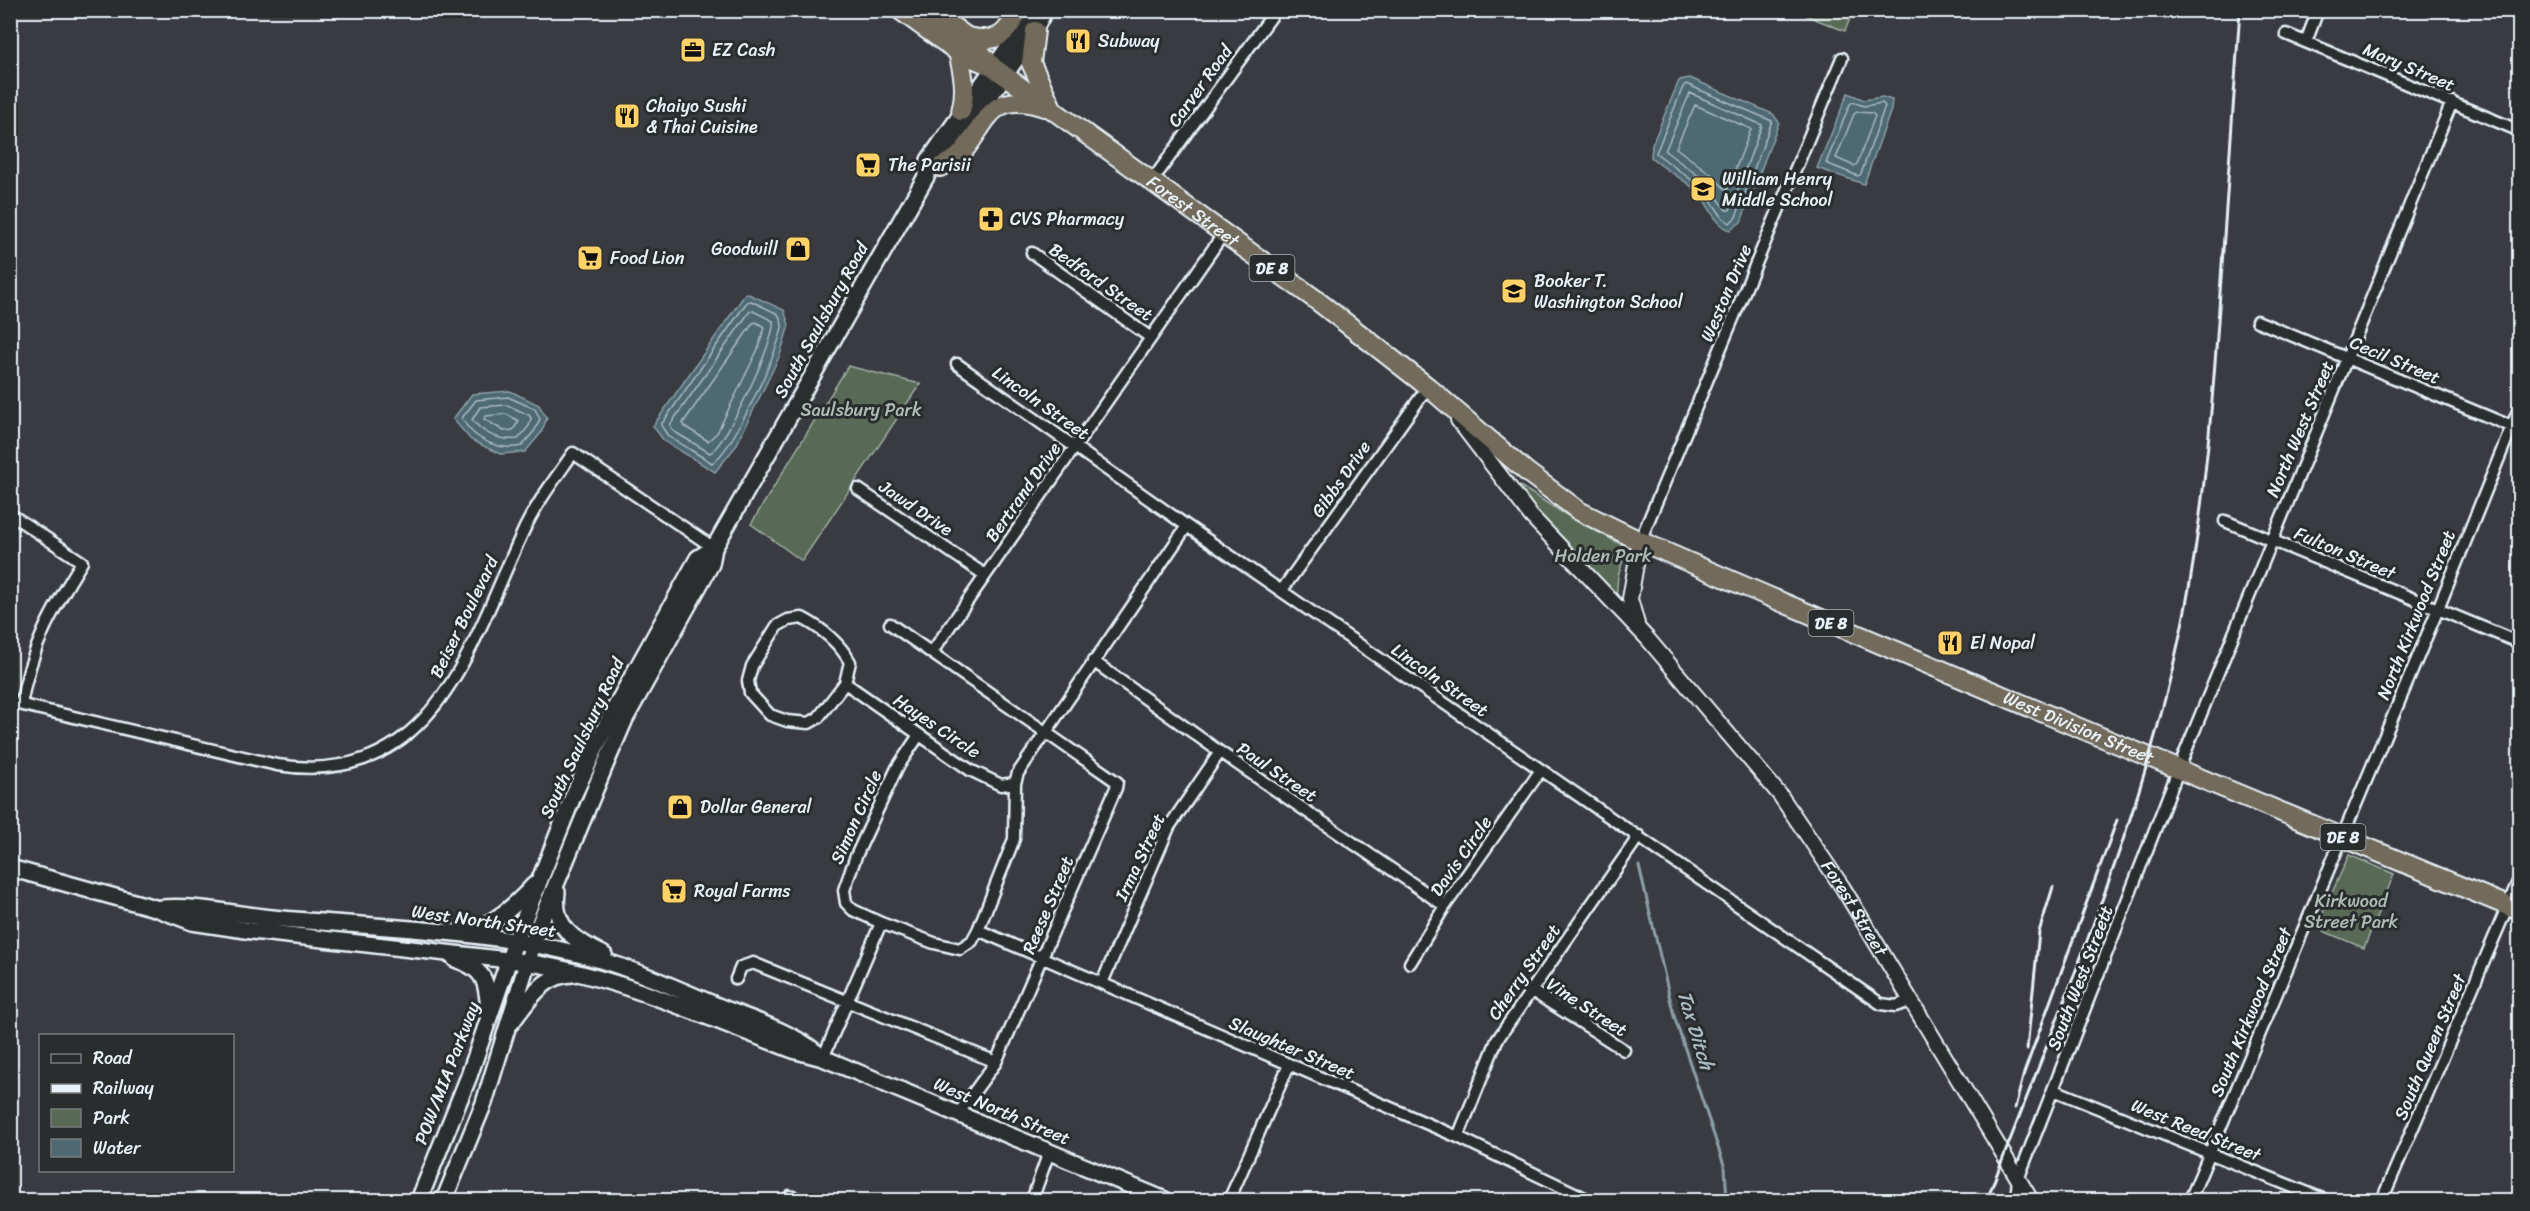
<svg xmlns="http://www.w3.org/2000/svg" width="2530" height="1211" viewBox="0 0 2530 1211" font-family="Sriracha,sans-serif">
	<style>
		.green { fill: #586a54; stroke: #a0aea6; stroke-width: 1.5 }
		.water { fill: #4e6973; stroke: #8c9fa8; stroke-width: 1.5 }
		.lines { fill: none; stroke-linecap: round; stroke-linejoin: round }
		.shore { stroke: #aabbc3; stroke-width: 1.5 }
		.stream { stroke: #8c9fa8; stroke-width: 3 }
		.minor-casing { stroke: #e8f1f8; stroke-width: 15 }
		.tertiary-casing { stroke: #e8f1f8; stroke-width: 18 }
		.secondary-casing { stroke: #e8f1f8; stroke-width: 20 }
		.trunk-casing { stroke: #e8f1f8; stroke-width: 22 }
		.minor { stroke: #2a2d2e; stroke-width: 10 }
		.tertiary { stroke: #2a2d2e; stroke-width: 14 }
		.secondary { stroke: #2a2d2e; stroke-width: 15 }
		.trunk { stroke: #726b5a; stroke-width: 18 }
		.rail { stroke: #e8f1f8; stroke-width: 3 }
		.labels { text-anchor: middle; stroke-width: 6; stroke-linejoin: round; paint-order: stroke }
		.shield { fill: #2a2d2e; stroke: #afb6bb; stroke-width: 1.5 }
		.shield-label { font-size: 16px; font-weight: bold; fill: #e8f1f8 }
		.poi-label { font-size: 18px; fill: #e8f1f8; stroke: #2a2d2e; text-anchor: start }
		.street-label { font-size: 18px; fill: #e8f1f8; stroke: #2a2d2e }
		.park-label { font-size: 18px; fill: #aebbb6; stroke: #2a2d2e }
		.water-label { font-size: 20px; font-style: italic; fill: #aabbc3; stroke: #2a2d2e }
	</style>
	<rect width="100%" height="100%" fill="#393b41"/>
	<filter id="ink" filterUnits="userSpaceOnUse"><feTurbulence type="fractalNoise" baseFrequency=".0167" numOctaves="2"/><feDisplacementMap in="SourceGraphic" scale="12" xChannelSelector="R" yChannelSelector="G"/><feConvolveMatrix kernelMatrix="1 2 1 2 8 2 1 2 1" color-interpolation-filters="sRGB"/></filter>
	<g filter="url(#ink)">
		<path class="green" d="M1795,11H1853L1845,31Z
			M848,366L920,384L802,561L751,524Z
			M1520,486L1563,513L1622,545L1626,551L1618,576L1616,600L1518,490Z
			M2349,855L2394,874L2364,948L2316,928Z"/>
		<path class="water" d="M1690,78L1773,114L1779,122L1741,222L1730,230C1714,225 1709,203 1697,191C1683,178 1664,170 1651,157L1652,145L1678,83L1680,80Z
			M1848,93L1864,100L1882,97L1892,100L1891,110L1864,184L1817,168Z
			M746,293L784,310L789,325L780,355L736,446L715,472L664,441L653,426Z
			M510,391L539,405L547,418L541,433L525,452L500,454L471,440L453,419L472,394Z"/>
		<g class="lines">
			<path class="shore" d="M1686,84L1772,121L1736,217L1730,223L1723,218L1702,188L1656,153L1683,87Z
				M1690,93L1762,125L1730,210H1726L1707,182L1665,151Z
				M1853,102L1864,106L1882,103L1885,106L1861,174L1858,176L1826,163L1850,104Z
				M1695,105L1751,129L1727,191L1711,174L1676,148Z
				M1857,112L1872,113L1875,116L1857,164L1854,166L1836,158L1854,114Z
				M751,301L778,314C781,319 782,322 782,327C778,352 732,452 712,463L668,436L661,425L747,302Z
				M750,311H753L773,321C777,338 725,446 710,453L673,431L670,425Z
				M756,322L764,327L759,347L717,433L708,441L684,426L683,423L753,323Z
				M508,397L535,409L540,419L535,430L522,446C499,451 473,440 462,418L476,400Z
				M507,405L529,415L531,418L529,426L518,439C499,441 484,434 472,420L480,407Z
				M506,414L519,421L513,430L504,431L484,419L486,416Z"/>
			<path class="stream" d="M1639,866L1674,1016L1725,1168L1727,1200"/>
			<g class="minor-casing">
				<path id="minor" d="M2286,34L2520,131
					M2306,42L2318,10
					M1152,181L1276,10
					M1032,253L1151,338
					M2257,321L2520,430
					M957,364L1187,526L1881,1004L1896,1006L1910,1001
					M858,489L985,575
					M10,514L82,562C51,612 32,645 21,704
					M2225,521L2520,643
					M1640,541L1842,58
					M1282,590L1428,387
					M802,618C823,629 839,642 850,662L845,683L818,718L809,723L787,721L770,715L750,693L748,681L752,666L777,626L788,620Z
					M890,624L1117,782L1116,788L996,1062L958,1114
					M932,652L1224,233
					M1093,661L1220,752L1445,906
					M845,683L970,770L1001,785L1015,783
					M10,702L277,765C434,789 470,646 522,534C535,505 555,479 573,453L714,548
					M919,735L897,768L856,856L844,890L846,903L853,910L881,923L934,943L960,949L972,941L978,930L1014,839L1015,783L1018,773L1187,526
					M978,930L1458,1137L1589,1200
					M1410,963L1445,906L1541,770
					M736,979L741,967L753,963L996,1062
					M1102,983L1169,827L1220,752
					M1532,991L1624,1050
					M823,1058L881,923
					M2054,1090L2325,1200
					M1458,1137L1497,1040L1639,836
					M788,1200L790,1196L802,1200
					M1032,1200L1049,1152
					M1229,1200L1289,1065
					M2016,1200L2018,1179L2185,753L2452,102
					M2190,1200L2438,609L2520,406
					M2382,1200L2520,877"/>
			</g>
			<g class="tertiary-casing">
				<g id="tertiary">
					<path id="s1" d="M1458,420L1531,516L1647,638L1780,795L1843,888L2031,1200"/>
					<path d="M1637,624L1630,599L1640,541"/>
				</g>
			</g>
			<g class="secondary-casing">
				<path id="secondary" d="M940,167L1026,45L1045,10
					M10,868L155,908L192,922L252,931L526,962C619,977 706,1017 793,1050L823,1058L1165,1200
					M557,892C552,930 576,940 604,955
					M161,908C201,905 242,916 282,919C387,928 495,930 597,959C639,971 679,990 720,1007C752,1020 790,1031 817,1053
					M467,933C495,923 514,907 534,885
					M455,959C485,969 487,981 489,1011
					M511,1023C527,1002 544,973 574,974
					M419,1200L469,1076L515,942L574,794L610,717L698,558L714,548
					M444,1200L484,1103L538,928L606,763L625,719L711,564L714,548L927,175L929,160L1016,36L1031,10"/>
			</g>
			<g class="trunk-casing">
				<g id="trunk">
					<path d="M900,10L958,52L989,65"/>
					<path id="s2" d="M930,10L967,37L993,67L1315,299L1428,387L1527,472L1579,511L1640,541C1932,668 2226,789 2520,911"/>
					<path d="M1035,31L1031,63L1052,108"/>
					<path d="M967,37C998,43 1005,37 1019,10"/>
					<path d="M958,52C963,73 967,90 961,111"/>
					<path d="M940,167C946,164 955,160 960,155C989,123 988,89 1044,107"/>
				</g>
			</g>
			<use href="#minor" class="minor"/>
			<use href="#tertiary" class="tertiary"/>
			<use href="#secondary" class="secondary"/>
			<use href="#trunk" class="trunk"/>
			<path class="rail" d="M2027,1049L2039,932L2053,887
				M2015,1108L2024,1073L2117,820
				M1987,1200C2061,1005 2147,812 2186,605C2205,502 2213,397 2220,293C2227,199 2234,105 2240,10"/>
		</g>
	</g>
	<defs>
		<g id="restaurant-square" transform="scale(1.35)"><rect x="-9" y="-9" width="18" height="18" rx="4" fill="#ffd166" stroke="#2a2d2e"/><path d="M-5-6h1v4h1v-4h1v4h1v-4h1v5L-1.5 .5V6h-2V.5L-5-1ZM5-6V6H3V1.5H1.5Q1.5-4 5-6Z" fill="#111"/></g>
		<g id="office-square" transform="scale(1.35)"><rect x="-9" y="-9" width="18" height="18" rx="4" fill="#ffd166" stroke="#2a2d2e"/><path d="M-6-3h4V-5.5h4V-3h4V5H-6ZM-1-4.5V-3h2v-1.5ZM-6 0V1H6V0Z" fill="#111"/></g>
		<g id="supermarket-square" transform="scale(1.35)"><rect x="-9" y="-9" width="18" height="18" rx="4" fill="#ffd166" stroke="#2a2d2e"/><path d="M-6-5.5h2.5l.6 2H6L4.5 2H-2.5L-4.4-4H-6ZM-1.5 3.2a1.3 1.3 0 1 0 .1 0ZM3 3.2a1.3 1.3 0 1 0 .1 0Z" fill="#111"/></g>
		<g id="school-square" transform="scale(1.35)"><rect x="-9" y="-9" width="18" height="18" rx="4" fill="#ffd166" stroke="#2a2d2e"/><path d="M0-5L7-2L0 1L-7-2ZM-4 1L0 2.5L4 1V4Q0 6-4 4Z" fill="#111"/></g>
		<g id="pharmacy-square" transform="scale(1.35)"><rect x="-9" y="-9" width="18" height="18" rx="4" fill="#ffd166" stroke="#2a2d2e"/><path d="M-2-6h4v4h4v4h-4v4h-4v-4h-4v-4h4Z" fill="#111"/></g>
		<g id="shop-square" transform="scale(1.35)"><rect x="-9" y="-9" width="18" height="18" rx="4" fill="#ffd166" stroke="#2a2d2e"/><path d="M-5-2.5h2.3a2.7 3.5 0 0 1 5.4 0H5L5.5 6h-11ZM-1.5-2.5h3a1.5 2.3 0 0 0-3 0Z" fill="#111"/></g>
	</defs>
	<g fill-rule="evenodd">
		<use href="#restaurant-square" x="1078" y="41"/>
		<use href="#office-square" x="693" y="50"/>
		<use href="#restaurant-square" x="627" y="116"/>
		<use href="#supermarket-square" x="868" y="165"/>
		<use href="#school-square" x="1703" y="189"/>
		<use href="#pharmacy-square" x="991" y="219"/>
		<use href="#shop-square" x="798" y="249"/>
		<use href="#supermarket-square" x="590" y="258"/>
		<use href="#school-square" x="1514" y="291"/>
		<use href="#restaurant-square" x="1950" y="643"/>
		<use href="#shop-square" x="680" y="807"/>
		<use href="#supermarket-square" x="674" y="891"/>
	</g>
	<g class="labels">
		<g class="shield">
			<rect x="1249.5" y="255" width="45" height="26" rx="4.5"/>
			<rect x="1808.5" y="610" width="45" height="26" rx="4.5"/>
			<rect x="2320.5" y="824" width="45" height="26" rx="4.5"/>
		</g>
		<g class="shield-label">
			<text x="1272" y="274">DE 8</text>
			<text x="1831" y="629">DE 8</text>
			<text x="2343" y="843">DE 8</text>
		</g>
		<g class="poi-label">
			<text x="1098" y="47">Subway</text>
			<text x="712" y="56">EZ Cash</text>
			<text x="646" y="112">Chaiyo Sushi<tspan x="646" dy="21">&amp; Thai Cuisine</tspan></text>
			<text x="888" y="171">The Parisii</text>
			<text x="1722" y="185">William Henry<tspan x="1722" dy="21">Middle School</tspan></text>
			<text x="1010" y="225">CVS Pharmacy</text>
			<text x="778" y="255" text-anchor="end">Goodwill</text>
			<text x="610" y="264">Food Lion</text>
			<text x="1534" y="287">Booker T.<tspan x="1534" dy="21">Washington School</tspan></text>
			<text x="1970" y="649">El Nopal</text>
			<text x="700" y="813">Dollar General</text>
			<text x="694" y="897">Royal Farms</text>
		</g>
		<g class="street-label">
			<text transform="translate(2409 67) rotate(23)" y="6">Mary Street</text>
			<text transform="translate(1200 86) rotate(-54)" y="6">Carver Road</text>
			<text dy="6" stroke="none"><textPath href="#s2" startOffset="332">Forest Street</textPath></text>
			<text transform="translate(1101 282) rotate(35)" y="6">Bedford Street</text>
			<text transform="translate(1726 293) rotate(-67)" y="6">Weston Drive</text>
			<text transform="translate(821 320) rotate(-61)" y="6">South Saulsbury Road</text>
			<text transform="translate(2395 360) rotate(23)" y="6">Cecil Street</text>
			<text transform="translate(1041 403) rotate(35)" y="6">Lincoln Street</text>
			<text transform="translate(2300 429) rotate(-67)" y="6">North West Street</text>
			<text transform="translate(1341 479) rotate(-55)" y="6">Gibbs Drive</text>
			<text transform="translate(1023 492) rotate(-55)" y="6">Bertrand Drive</text>
			<text transform="translate(916 508) rotate(34)" y="6">Jawd Drive</text>
			<text transform="translate(2345 553) rotate(23)" y="6">Fulton Street</text>
			<text transform="translate(2416 615) rotate(-68)" y="6">North Kirkwood Street</text>
			<text transform="translate(464 617) rotate(-64)" y="6">Beiser Boulevard</text>
			<text transform="translate(1440 680) rotate(35)" y="6">Lincoln Street</text>
			<text transform="translate(937 726) rotate(34)" y="6">Hayes Circle</text>
			<text dy="6" stroke="none"><textPath href="#s2" startOffset="1366">West Division Street</textPath></text>
			<text transform="translate(582 738) rotate(-65)" y="6">South Saulsbury Road</text>
			<text transform="translate(1277 772) rotate(34)" y="6">Paul Street</text>
			<text transform="translate(856 817) rotate(-66)" y="6">Simon Circle</text>
			<text transform="translate(1461 856) rotate(-55)" y="6">Davis Circle</text>
			<text transform="translate(1140 857) rotate(-65)" y="6">Irma Street</text>
			<text transform="translate(1048 905) rotate(-67)" y="6">Reese Street</text>
			<text dy="6" stroke="none"><textPath href="#s1" startOffset="630">Forest Street</textPath></text>
			<text transform="translate(484 921) rotate(8)" y="6">West North Street</text>
			<text transform="translate(1524 972) rotate(-55)" y="6">Cherry Street</text>
			<text transform="translate(2080 978) rotate(-69)" y="6">South West Streett</text>
			<text transform="translate(1587 1007) rotate(33)" y="6">Vine Street</text>
			<text transform="translate(2251 1012) rotate(-67)" y="6">South Kirkwood Street</text>
			<text transform="translate(2430 1047) rotate(-67)" y="6">South Queen Street</text>
			<text transform="translate(1292 1048) rotate(23)" y="6">Slaughter Street</text>
			<text transform="translate(447 1073) rotate(-69)" y="6">POW/MIA Parkway</text>
			<text transform="translate(1002 1111) rotate(23)" y="6">West North Street</text>
			<text transform="translate(2196 1130) rotate(22)" y="6">West Reed Street</text>
		</g>
		<g class="park-label">
			<text x="861" y="416">Saulsbury Park</text>
			<text x="1603" y="562">Holden Park</text>
			<text x="2351" y="907">Kirkwood<tspan x="2351" dy="21">Street Park</tspan></text>
		</g>
		<g class="water-label">
			<text transform="translate(1696 1030) rotate(73)" y="7">Tax Ditch</text>
		</g>
	</g>
	<rect width="2530" height="1211" fill="none" stroke="#2a2d2e" stroke-width="36"/>
	<rect x="18" y="18" width="2494" height="1175" fill="none" stroke="#e8f1f8" stroke-width="2" filter="url(#ink)"/>
	<rect x="39" y="1034" width="195" height="138" fill="#2a2d2e" stroke="#767b7f" stroke-width="1.5"/>
	<rect x="51" y="1054" width="30" height="9" fill="#2a2d2e" stroke="#767b7f" stroke-width="1.5"/>
	<text x="93" y="1064" font-size="18" fill="#e8f1f8">Road</text>
	<rect x="51" y="1084" width="30" height="9" fill="#e8f1f8" stroke="#767b7f" stroke-width="1.5"/>
	<text x="93" y="1094" font-size="18" fill="#e8f1f8">Railway</text>
	<rect x="51" y="1109" width="30" height="18" fill="#586a54" stroke="#767b7f" stroke-width="1.5"/>
	<text x="93" y="1124" font-size="18" fill="#e8f1f8">Park</text>
	<rect x="51" y="1139" width="30" height="18" fill="#4e6973" stroke="#767b7f" stroke-width="1.5"/>
	<text x="93" y="1154" font-size="18" fill="#e8f1f8">Water</text>
</svg>
